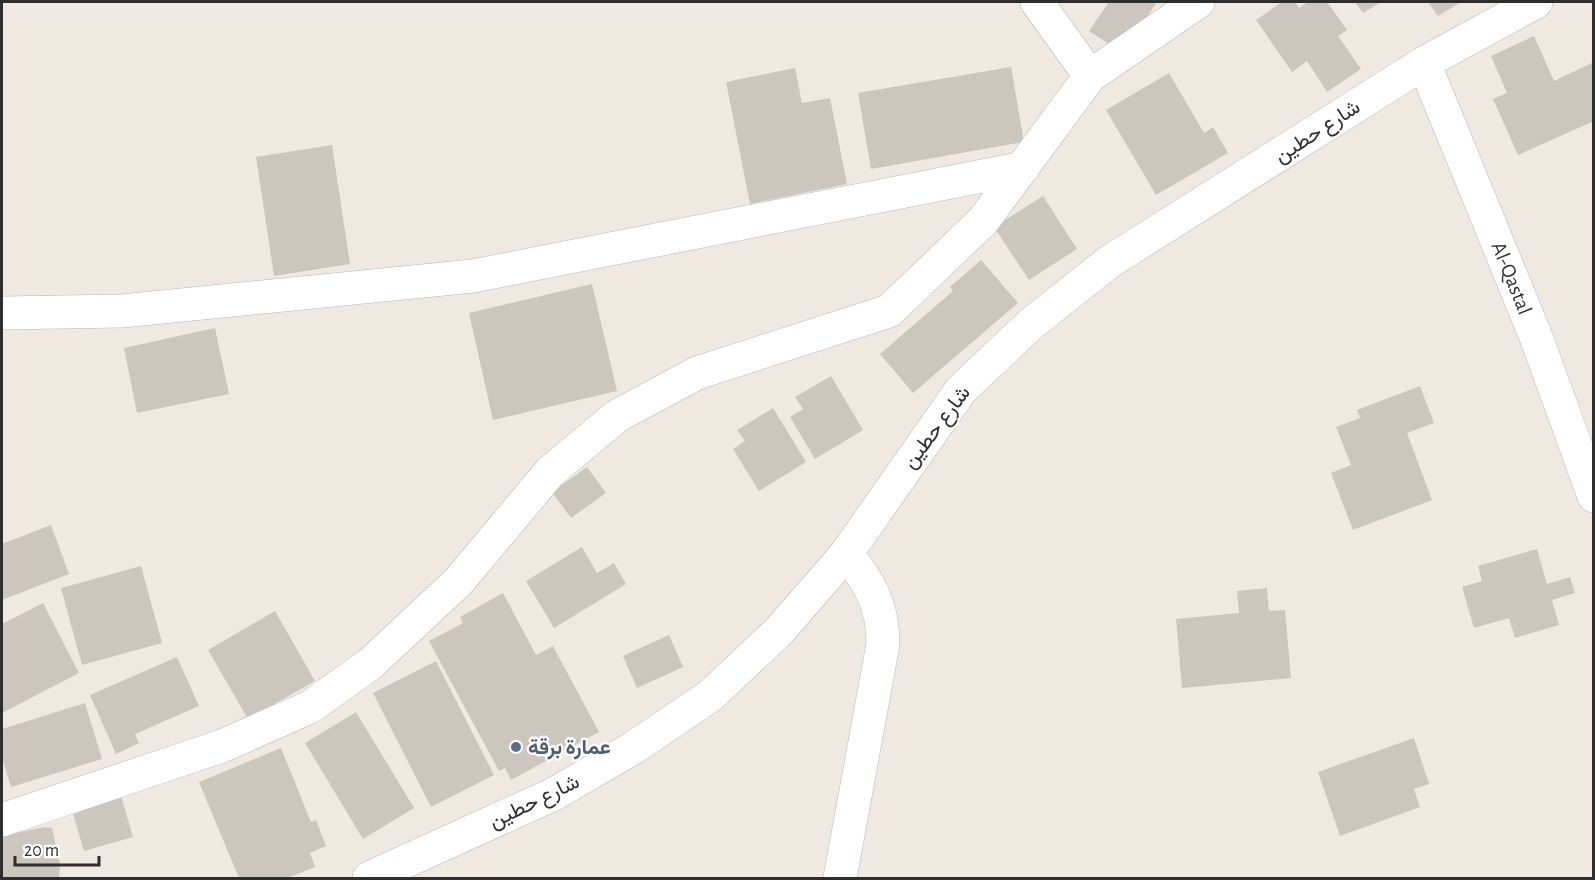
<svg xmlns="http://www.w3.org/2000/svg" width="1595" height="880" viewBox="0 0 1595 880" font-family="'Alegreya Sans',Vazirmatn,sans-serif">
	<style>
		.building { fill: #cbc7bf }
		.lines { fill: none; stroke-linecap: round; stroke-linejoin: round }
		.minor-casing { stroke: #b4b7c1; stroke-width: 34 }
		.minor { stroke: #fff; stroke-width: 33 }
		.service-dot { fill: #5c6f8a; stroke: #fff; stroke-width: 2 }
		.labels { text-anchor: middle; stroke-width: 4.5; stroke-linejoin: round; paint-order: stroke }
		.street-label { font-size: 21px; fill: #2e2e2e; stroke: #fff }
		.service-label { font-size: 21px; font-weight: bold; fill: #4e5e75; stroke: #fff; text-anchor: start }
	</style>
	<rect width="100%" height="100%" fill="#efe9e1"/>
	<path class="building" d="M1109,2H1157L1123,53L1089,31Z
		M1282,2H1295L1299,8L1308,2H1327L1347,30L1338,36L1361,69L1327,92L1307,61L1292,72L1256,20Z
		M1355,2H1381L1363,13Z
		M1428,2H1461L1438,16Z
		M1534,36L1554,81L1594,62V121L1518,155L1493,99L1507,93L1491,56Z
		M1011,67L1024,142L871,169L858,93Z
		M795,68L802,103L830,98L847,184L750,204L726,82Z
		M1169,73L1204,133L1213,127L1228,153L1156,195L1106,110Z
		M332,145L350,264L274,276L256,157Z
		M1043,196L1077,249L1029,280L994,227Z
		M981,260L1018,303L913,393L880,354L953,291L950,287Z
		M592,284L617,391L493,420L469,313Z
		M215,328L229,394L137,413L124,348Z
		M831,376L863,430L815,459L790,417L803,409L795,397Z
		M1420,386L1434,423L1407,433L1432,500L1353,530L1331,473L1351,465L1336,427L1360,418L1357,410Z
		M773,408L806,462L759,491L733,449L745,441L737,430Z
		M587,467L606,493L571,518L552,492Z
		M51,525L69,574L2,600V544Z
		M582,547L597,573L614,563L626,584L554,628L526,581Z
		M1537,549L1547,584L1570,577L1575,593L1552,600L1559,625L1515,638L1509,618L1474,628L1462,587L1482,581L1478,566Z
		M141,566L162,643L82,665L61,588Z
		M1267,588L1269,611L1285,610L1291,678L1182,688L1176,619L1239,613L1237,591Z
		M503,593L536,655L553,646L599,732L511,780L505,768L499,771L429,641L463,623L460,617Z
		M43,603L79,673L2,713V624Z
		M275,611L315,681L248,719L208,650Z
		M669,635L683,667L637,688L623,656Z
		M177,657L199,706L135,734L139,743L116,754L90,695Z
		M436,661L494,775L431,807L373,693Z
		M85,703L102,759L11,787L2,758V729Z
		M356,712L414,808L363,839L305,743Z
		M1414,738L1429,784L1414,789L1420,807L1340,836L1318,772Z
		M281,748L311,822L316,820L326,846L310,853L315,867L287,878H239L199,782Z
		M119,789L133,837L84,851L70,804Z
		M44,827L52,828L60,863L59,878H2V836Z"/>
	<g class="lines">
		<g class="minor-casing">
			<path id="minor" d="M1037,2L1090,76
				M1424,63L1536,337L1594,496
				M2,313L122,311L473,276L1023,168
				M2,820L222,746L310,707L370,664L458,582L550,472L617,416L697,373L889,311L983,221L1090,76L1198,2
				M369,878L554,794L633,748L710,696L780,630L846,554L961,390L1031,324L1109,262L1424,63L1536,2
				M840,878L883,644C883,606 870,582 846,554"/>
		</g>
		<use href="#minor" class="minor"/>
	</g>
	<circle class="service-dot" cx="516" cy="747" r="6"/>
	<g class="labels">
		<g class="street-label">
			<text transform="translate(1317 131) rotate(-33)" y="7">شارع حطين</text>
			<text transform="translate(1512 278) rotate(68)" y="7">Al-Qastal</text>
			<text transform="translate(936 427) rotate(-53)" y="7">شارع حطين</text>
			<text transform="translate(534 801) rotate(-26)" y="7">شارع حطين</text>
		</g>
		<g class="service-label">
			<text x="528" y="754">عمارة برقة</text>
		</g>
	</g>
	<rect width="1595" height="880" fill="none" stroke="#2e2e2e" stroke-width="6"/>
	<path d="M15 856v9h84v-9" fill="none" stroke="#2e2e2e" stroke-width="3"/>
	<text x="24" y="856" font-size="18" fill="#2e2e2e" stroke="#ffffff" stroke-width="4.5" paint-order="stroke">20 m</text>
</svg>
